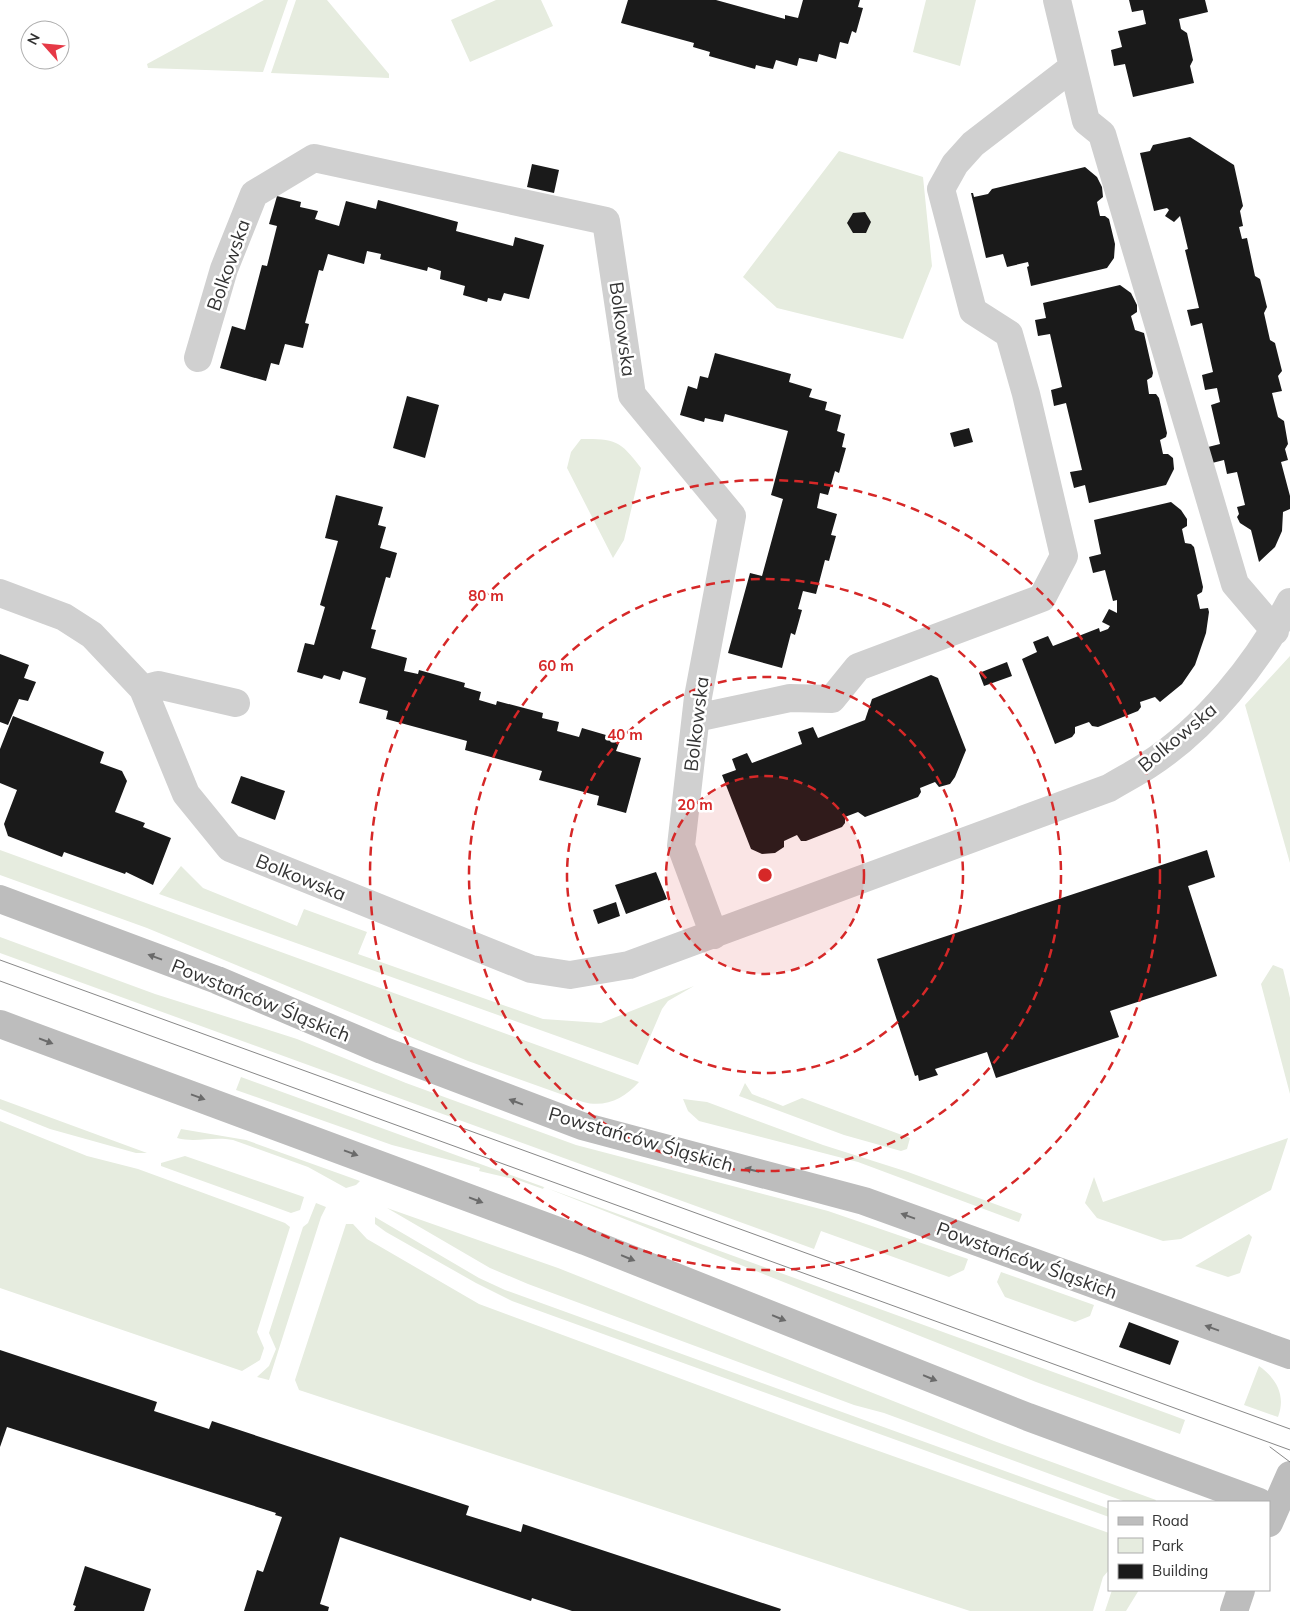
<svg xmlns="http://www.w3.org/2000/svg" width="1290" height="1611" viewBox="0 0 1290 1611" font-family="Mulish,sans-serif">
	<style>
		.green { fill: #e6ecdf }
		.building { fill: #1a1a1a }
		.lines { fill: none; stroke-linecap: round; stroke-linejoin: round }
		.minor { stroke: #d0d0d0; stroke-width: 28 }
		.secondary { stroke: #bdbdbd; stroke-width: 28 }
		.tram { stroke: #888; stroke-width: 1 }
		.oneway { fill: #6a6a6a }
		.ring { fill: none; stroke: #d62828; stroke-width: 2.5; stroke-dasharray: 9 6 }
		.labels { text-anchor: middle; stroke-width: 5; stroke-linejoin: round; paint-order: stroke }
		.street-label { font-size: 19px; fill: #333; stroke: #fff }
		.centre { fill: #d62828; stroke: #fff; stroke-width: 2.5 }
		.ring-label { font-size: 15px; text-anchor: middle; font-weight: bold; fill: #d62828; stroke: #fff; stroke-width: 5; stroke-linejoin: round; paint-order: stroke }
	</style>
	<rect width="100%" height="100%" fill="#fff"/>
	<path class="green" d="M264,0H288L263,72L148,68L147,64Z
		M296,0H327L389,74V78L271,73Z
		M496,0H541L553,26L470,62L451,20Z
		M926,0H976L960,66L913,52Z
		M839,151L923,177L932,266L903,339L777,308L743,277Z
		M581,439C615,439 620,440 641,468L624,540L613,558L567,468L571,452Z
		M1290,656V863L1245,705Z
		M0,850L639,1082C624,1099 605,1108 583,1102L468,1061L147,928L0,875Z
		M181,866L203,888L297,926L304,909L367,932L358,954L543,1019L601,1023L694,986L668,1001L662,1009L638,1065L159,894Z
		M0,937L155,994L297,1039L406,1083L576,1145L828,1211L968,1259L964,1270L949,1277L821,1231L814,1249L0,953Z
		M1273,965L1283,969L1290,998V1094L1261,984Z
		M241,1077L1169,1414L1185,1420L1180,1434L1036,1382L544,1187L543,1189L518,1180L479,1171L480,1168L392,1145L236,1090Z
		M745,1083L752,1094L783,1106L802,1098L910,1138L907,1149L901,1151L844,1135L739,1096Z
		M0,1099L147,1153H136L50,1129L0,1109Z
		M683,1099L707,1102L823,1145L908,1172L1022,1214L1019,1222L858,1162L699,1121L688,1111Z
		M0,1121L87,1156L138,1169L285,1223L290,1227L257,1332L264,1348L260,1360L242,1371L0,1288Z
		M181,1129L246,1140L360,1181L356,1185L346,1188L308,1167L233,1140C213,1136 196,1143 177,1138Z
		M1288,1138L1271,1190L1181,1239L1163,1241L1097,1218L1085,1203L1094,1177L1103,1202Z
		M185,1156L304,1197L300,1210L291,1213L161,1166V1163Z
		M316,1203L326,1207L321,1217L269,1380L257,1377L269,1366L276,1349L269,1333L303,1227L308,1223Z
		M387,1208L558,1268L994,1441L1156,1500L1155,1502H1126L884,1413L854,1405L528,1284L490,1268Z
		M375,1217L479,1278L505,1290L1104,1507L1109,1509V1517L512,1301L476,1283L386,1232L375,1224Z
		M346,1224H353L367,1239L479,1304L814,1428L1109,1533V1570L1103,1577L1093,1611H970L299,1390L295,1380Z
		M1249,1234L1252,1237L1240,1273L1228,1277L1195,1266Z
		M1001,1272L1094,1305L1090,1316L1075,1322L1005,1297L997,1282Z
		M1259,1366C1277,1379 1286,1396 1278,1417L1244,1405Z
		M1112,1590H1139L1126,1611H1105Z"/>
	<path class="building" d="M628,0H716L785,19V15L798,18L803,0H860L858,7L863,8L856,33L852,31L848,44L840,42L836,59L819,54L817,62L799,58L797,66L776,60L773,69L756,65L755,69L709,56L710,52L693,47L694,43L621,23Z
		M1129,0H1205L1208,12L1179,19L1181,29L1187,33L1193,60L1190,66L1194,83L1133,97L1125,64L1114,66L1111,50L1122,47L1118,31L1146,24L1143,10L1132,12Z
		M1190,137L1234,165L1243,206L1240,211L1243,226L1239,227L1242,239L1247,238L1255,276L1260,279L1267,307L1264,313L1270,340L1275,343L1282,371L1278,376L1282,391L1272,393L1278,417L1284,421L1288,444L1285,449L1288,460L1281,462L1290,496V509L1283,512L1282,531L1275,547L1259,562L1251,530L1240,523L1237,517L1239,514L1237,507L1245,505L1237,472L1227,474L1224,460L1212,463L1208,447L1220,444L1211,405L1220,402L1217,388L1205,390L1202,375L1213,372L1202,323L1191,326L1187,310L1199,308L1185,250L1188,249L1180,216L1174,222L1165,216L1169,210L1167,208L1154,211L1140,153L1150,151L1153,145Z
		M532,164L559,170L554,193L527,187Z
		M1085,167L1097,177L1102,187L1103,197L1097,202L1100,216H1105L1109,219L1115,244L1114,258L1107,268L1031,286L1027,267L1029,266L1028,262L1007,267L1003,254L986,258L971,193H973L974,197L988,194L992,189Z
		M277,196L301,202L300,207L318,211L315,219L339,226L346,201L376,209L378,200L458,222L456,231L513,246L515,237L544,245L529,299L504,293L501,301L488,298L487,302L463,295L465,286L440,279L441,271L428,267L427,271L380,259L381,254L367,251L364,264L328,254L323,271L319,270L305,323L309,324L303,348L285,344L279,365L271,363L266,381L220,368L232,326L245,330L262,265L267,266L277,226L269,224Z
		M865,212L871,222L866,233H853L847,223L853,213Z
		M1120,285L1131,293L1137,305V312L1131,316L1135,330L1144,333L1153,373L1152,377L1147,380L1149,394H1156L1159,398L1167,433L1166,437L1160,440L1163,454H1168L1173,458L1174,469L1166,485L1089,503L1085,485L1074,488L1070,472L1082,470L1066,403L1054,406L1051,390L1062,387L1050,334L1038,336L1035,320L1046,318L1043,303Z
		M715,353L791,374L789,382L812,389L809,397L827,402L825,410L841,415L837,431L845,434L842,447L846,448L839,473L835,471L828,495L820,493L817,508L837,514L831,535L836,536L829,561L825,560L816,594L803,591L798,609L802,610L795,635L791,633L782,668L728,653L750,573L762,576L783,499L771,495L788,431L725,414L723,422L705,418L704,422L680,415L688,386L697,389L700,376L708,378Z
		M407,396L439,405L425,458L393,448Z
		M969,428L973,442L954,447L950,433Z
		M336,495L383,507L378,525L386,527L380,548L397,553L390,578L386,577L371,629L376,630L371,648L407,658L404,671L418,674L419,670L465,683L464,687L481,692L479,700L496,705L497,701L543,713L542,718L559,722L557,731L579,737L582,728L606,735L605,739L619,743L616,751L641,758L626,813L597,805L599,796L539,780L542,771L465,750L467,741L386,719L388,711L359,703L366,678L343,671L340,680L324,675L322,679L297,672L305,643L314,645L325,607L320,605L338,541L325,538Z
		M1171,502L1181,510L1187,519V526L1182,529L1185,543L1191,544L1194,547L1203,587L1202,592L1197,595L1200,609L1208,608L1209,612L1206,633L1195,665L1182,684L1160,702L1155,697L1140,702L1141,707L1138,711L1098,727L1092,726L1089,722L1075,727V733L1072,737L1055,744L1022,659L1037,652L1033,642L1048,636L1053,646L1099,628L1100,632L1108,629L1110,626L1102,622L1109,609L1117,613V600L1113,601L1105,570L1093,573L1089,557L1101,554L1094,520Z
		M0,654L29,665L24,678L36,682L28,701L19,699L8,725L0,722Z
		M1007,662L1012,676L984,686L979,673Z
		M931,675L938,678L966,750L955,777L950,784L939,787L935,782L920,788L921,792L918,797L865,817L858,812L845,817V823L842,827L806,841H801L797,835L784,841V847L775,853L762,854L751,849L722,775L736,770L732,759L747,753L752,763L802,744L798,732L813,727L818,738L865,720L872,699Z
		M13,716L104,752L100,763L122,771L127,781L115,812L145,823L143,827L171,838L153,885L126,872L125,874L64,852L62,857L8,836L4,824L17,790L0,783V749Z
		M241,776L285,791L275,820L231,803Z
		M1207,850L1215,877L1188,886L1217,976L1110,1011L1119,1037L996,1078L987,1052L935,1069L938,1075L919,1081L918,1075L915,1076L877,959Z
		M656,872L667,899L626,914L615,885Z
		M616,902L620,916L598,924L593,910Z
		M1129,1322L1179,1341L1170,1365L1119,1347Z
		M0,1350L157,1402L154,1411L209,1429L212,1421L469,1506L466,1515L521,1532L523,1524L781,1609L780,1611H572L532,1598L531,1601L340,1537L320,1604L329,1607L328,1611H244L257,1570L263,1572L282,1517L275,1515L276,1513L7,1427L0,1447Z
		M85,1566L151,1589L144,1611H74L76,1606L73,1605Z"/>
	<g class="lines">
		<path class="minor" d="M1057,0L1086,121L1102,134L1235,584L1275,631
			M198,358L224,269L254,194L314,158L606,221L632,395L732,516L698,697L681,846L714,935
			M0,593L64,617L92,635L143,689L186,794L230,848L531,969L570,975L629,965L1109,788C1122,780 1136,773 1148,765C1206,728 1258,662 1290,602
			M143,689L158,685L236,703
			M696,718L790,698L832,699L858,667L1042,598L1064,556L1026,394L1009,334L973,311L941,189L955,164L973,144L1073,67"/>
		<path class="secondary" d="M0,899L217,980L382,1050L582,1126L864,1201L1290,1355
			M0,1024L585,1241L1028,1417L1259,1502
			M1269,1523L1290,1475
			M1234,1611L1241,1590"/>
		<path class="tram" d="M0,960L1290,1429
			M0,981L1290,1450
			M1270,1447L1290,1462"/>
	</g>
	<defs><path id="oneway-solid" d="M-6-.8H1V-3.2L6.5 0L1 3.2V.8H-6Z" transform="scale(1.25)"/></defs>
	<g class="oneway">
		<use href="#oneway-solid" transform="translate(155 957) rotate(-160)"/>
		<use href="#oneway-solid" transform="translate(46 1041) rotate(21)"/>
		<use href="#oneway-solid" transform="translate(198 1097) rotate(20)"/>
		<use href="#oneway-solid" transform="translate(516 1102) rotate(-159)"/>
		<use href="#oneway-solid" transform="translate(351 1153) rotate(20)"/>
		<use href="#oneway-solid" transform="translate(752 1170) rotate(-166)"/>
		<use href="#oneway-solid" transform="translate(476 1200) rotate(21)"/>
		<use href="#oneway-solid" transform="translate(908 1216) rotate(-160)"/>
		<use href="#oneway-solid" transform="translate(628 1258) rotate(22)"/>
		<use href="#oneway-solid" transform="translate(779 1318) rotate(22)"/>
		<use href="#oneway-solid" transform="translate(1212 1328) rotate(-160)"/>
		<use href="#oneway-solid" transform="translate(930 1378) rotate(22)"/>
	</g>
	<circle cx="765" cy="875" r="99" fill="#d62828" fill-opacity=".12"/>
	<g class="ring">
		<circle cx="765" cy="875" r="99"/>
		<circle cx="765" cy="875" r="198"/>
		<circle cx="765" cy="875" r="296"/>
		<circle cx="765" cy="875" r="395"/>
	</g>
	<g class="labels">
		<g class="street-label">
			<text transform="translate(228 265) rotate(-71)" y="7">Bolkowska</text>
			<text transform="translate(623 329) rotate(82)" y="7">Bolkowska</text>
			<text transform="translate(696 724) rotate(-83)" y="7">Bolkowska</text>
			<text transform="translate(1177 737) rotate(-40)" y="7">Bolkowska</text>
			<text transform="translate(301 877) rotate(22)" y="7">Bolkowska</text>
			<text transform="translate(261 1000) rotate(22)" y="7">Powstańców Śląskich</text>
			<text transform="translate(641 1139) rotate(16)" y="7">Powstańców Śląskich</text>
			<text transform="translate(1027 1260) rotate(20)" y="7">Powstańców Śląskich</text>
		</g>
	</g>
	<circle cx="765" cy="875" r="8" class="centre"/>
	<g class="ring-label">
		<text x="486" y="601">80 m</text>
		<text x="556" y="671">60 m</text>
		<text x="625" y="740">40 m</text>
		<text x="695" y="810">20 m</text>
	</g>
	<rect x="1108" y="1501" width="162" height="90" fill="#ffffff" stroke="#adadad"/>
	<rect x="1118" y="1517" width="25" height="8" fill="#bdbdbd" stroke="#adadad"/>
	<text x="1152" y="1526" font-size="15" fill="#333333">Road</text>
	<rect x="1118" y="1538" width="25" height="15" fill="#e6ecdf" stroke="#adadad"/>
	<text x="1152" y="1551" font-size="15" fill="#333333">Park</text>
	<rect x="1118" y="1564" width="25" height="15" fill="#1a1a1a" stroke="#adadad"/>
	<text x="1152" y="1576" font-size="15" fill="#333333">Building</text>
	<g transform="translate(45 45) rotate(297)"><circle r="24" fill="#ffffff" stroke="#adadad"/>
	<path d="M0-4L9 19L0 12L-9 19Z" fill="#e63946"/>
	<text y="-8" font-size="14" font-weight="bold" text-anchor="middle" fill="#333333">N</text>
	</g>
</svg>
